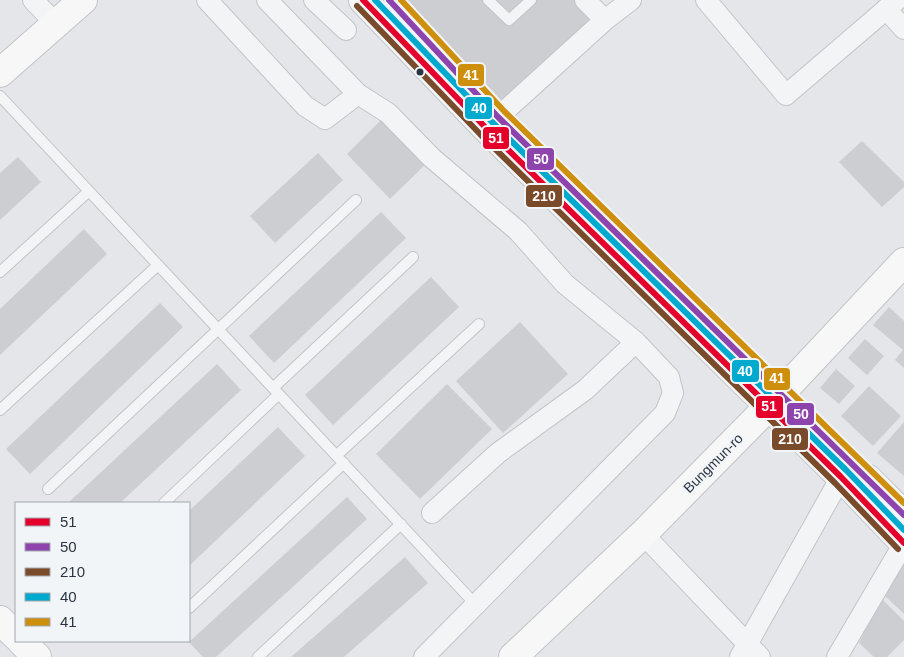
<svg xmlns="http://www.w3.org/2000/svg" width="904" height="657" viewBox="0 0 904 657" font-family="Arial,sans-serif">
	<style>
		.building { fill: #ccced1 }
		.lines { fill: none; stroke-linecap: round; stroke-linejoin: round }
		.lane-casing { stroke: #c2c4c7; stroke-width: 12 }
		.street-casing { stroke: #c2c4c7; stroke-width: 22 }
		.secondary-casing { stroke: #c2c4c7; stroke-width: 30 }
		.lane { stroke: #f3f4f6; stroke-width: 10 }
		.street { stroke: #f3f4f6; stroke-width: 20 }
		.secondary { stroke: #f7f7f7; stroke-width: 28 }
		.bus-1-casing { stroke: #f2f5f8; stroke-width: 10 }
		.bus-2-casing { stroke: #f2f5f8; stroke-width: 10 }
		.bus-3-casing { stroke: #f2f5f8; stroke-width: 10 }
		.bus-4-casing { stroke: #f2f5f8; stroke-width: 10 }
		.bus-5-casing { stroke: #f2f5f8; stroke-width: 10 }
		.bus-1 { stroke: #e4002b; stroke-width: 6 }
		.bus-2 { stroke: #8e44ad; stroke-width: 6 }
		.bus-3 { stroke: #7a4b2a; stroke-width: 6 }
		.bus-4 { stroke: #00a9ce; stroke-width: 6 }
		.bus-5 { stroke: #ce8f0d; stroke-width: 6 }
		.bus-dot { fill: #2b3542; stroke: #f2f5f8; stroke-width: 2 }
		.labels { text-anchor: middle; stroke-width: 5; stroke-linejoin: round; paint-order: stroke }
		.street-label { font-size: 14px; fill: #2b3542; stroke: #f2f5f8 }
		.line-badge { stroke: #f2f5f8; stroke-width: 2 }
		.badge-label { font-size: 14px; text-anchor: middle; font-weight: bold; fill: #fff }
	</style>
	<rect width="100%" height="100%" fill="#e4e6e9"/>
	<path class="building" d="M386,0H585L605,20L486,128L374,11Z
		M388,113L432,158L390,199L347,154Z
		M862,141L904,182V187L882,207L839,162Z
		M318,153L343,180L275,243L250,216Z
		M18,157L41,182L0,220V173Z
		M381,212L406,238L274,363L249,336Z
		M84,229L107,254L0,355V309Z
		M431,277L459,307L333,425L305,395Z
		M160,303L183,327L30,474L6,449Z
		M889,307L904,321V368L895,360L903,350L873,325Z
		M520,322L568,374L503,433L456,381Z
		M865,339L884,356L867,375L848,358Z
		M217,364L241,390L120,503H68Z
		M836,369L855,386L839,404L820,388Z
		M447,384L492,429L420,499L376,454Z
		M869,386L901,416L873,446L841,416Z
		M904,422V476L877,453Z
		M278,427L305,456L189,566V511Z
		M347,497L367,519L216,657H203L189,642Z
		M405,557L428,583L344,657H291Z
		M904,560V614L885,596Z
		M881,598L904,621V640L887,657H874L859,643Z"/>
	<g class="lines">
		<g class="lane-casing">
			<path id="lane" d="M488,0L509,20L531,0
				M0,96L476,605
				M0,272L89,191
				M273,388L413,257
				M0,410L158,265
				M337,455L479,324
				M48,489L356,200
				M164,503L279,394
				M189,608L344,463
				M258,657L401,524"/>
		</g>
		<g class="street-casing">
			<path id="street" d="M33,0L56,24
				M207,0L305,106L325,119L358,94L267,0
				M314,0L346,30
				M585,0L605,20
				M706,0L786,95L897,0
				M886,9L904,29
				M358,94L388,113L432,158L518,231L565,284L636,342L669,377L673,393L665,413L424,657
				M486,128L605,20L631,0
				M432,513L498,453L585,390L636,342
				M643,534L760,657
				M740,657L841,477
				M837,657L904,543"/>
		</g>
		<g class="secondary-casing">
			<path id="secondary" d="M363,0L486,128L841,477L904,543
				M0,73L83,0
				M868,479L904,515
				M0,620L16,636
				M21,641L37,657
				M513,657L643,534L768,407L904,262"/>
		</g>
		<use href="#lane" class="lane"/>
		<use href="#street" class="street"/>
		<use href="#secondary" class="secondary"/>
		<g class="bus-1-casing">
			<path id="bus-1" d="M363,0L486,128L841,477L904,543"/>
		</g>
		<g class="bus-2-casing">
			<path id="bus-2" d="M389,0L498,117L904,515"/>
		</g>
		<g class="bus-3-casing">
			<path id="bus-3" d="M357,6L480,134L835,483L898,549"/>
		</g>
		<g class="bus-4-casing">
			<path id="bus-4" d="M375,0L492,122L847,471L904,530"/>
		</g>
		<g class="bus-5-casing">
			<path id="bus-5" d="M401,0L504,111L904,503"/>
		</g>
		<use href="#bus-1" class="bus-1"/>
		<use href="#bus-2" class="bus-2"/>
		<use href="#bus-3" class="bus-3"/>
		<use href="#bus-4" class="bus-4"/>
		<use href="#bus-5" class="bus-5"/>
	</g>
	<circle class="bus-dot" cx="420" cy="72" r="4.5"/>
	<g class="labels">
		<g class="street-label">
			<text transform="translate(713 463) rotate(-45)" y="5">Bungmun-ro</text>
		</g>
	</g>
	<g class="line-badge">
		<rect x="457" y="63" width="28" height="24" rx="5" fill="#ce8f0d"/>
		<rect x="464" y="96" width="29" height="24" rx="5" fill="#00a9ce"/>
		<rect x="482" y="126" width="28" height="24" rx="5" fill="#e4002b"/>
		<rect x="526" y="147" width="29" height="24" rx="5" fill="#8e44ad"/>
		<rect x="525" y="184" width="38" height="24" rx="5" fill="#7a4b2a"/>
		<rect x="731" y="359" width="29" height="24" rx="5" fill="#00a9ce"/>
		<rect x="763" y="367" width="28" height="24" rx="5" fill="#ce8f0d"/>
		<rect x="755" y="395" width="29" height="24" rx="5" fill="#e4002b"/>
		<rect x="786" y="402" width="29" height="24" rx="5" fill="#8e44ad"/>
		<rect x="771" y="427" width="38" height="24" rx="5" fill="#7a4b2a"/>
	</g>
	<g class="badge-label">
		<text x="471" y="80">41</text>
		<text x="479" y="113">40</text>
		<text x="496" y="143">51</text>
		<text x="541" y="164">50</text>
		<text x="544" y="201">210</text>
		<text x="745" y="376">40</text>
		<text x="777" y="383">41</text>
		<text x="769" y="411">51</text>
		<text x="801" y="419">50</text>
		<text x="790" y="444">210</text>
	</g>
	<rect x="15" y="502" width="175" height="140" fill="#f2f5f8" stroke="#a2a8af"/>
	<rect x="25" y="518" width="25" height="8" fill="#e4002b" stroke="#a2a8af"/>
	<text x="60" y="527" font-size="15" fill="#2b3542">51</text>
	<rect x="25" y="543" width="25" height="8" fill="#8e44ad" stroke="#a2a8af"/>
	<text x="60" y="552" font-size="15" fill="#2b3542">50</text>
	<rect x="25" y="568" width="25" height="8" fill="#7a4b2a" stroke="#a2a8af"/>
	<text x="60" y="577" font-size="15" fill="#2b3542">210</text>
	<rect x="25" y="593" width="25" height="8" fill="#00a9ce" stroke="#a2a8af"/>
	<text x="60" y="602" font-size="15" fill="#2b3542">40</text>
	<rect x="25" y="618" width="25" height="8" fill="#ce8f0d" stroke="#a2a8af"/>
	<text x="60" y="627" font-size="15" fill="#2b3542">41</text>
</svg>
